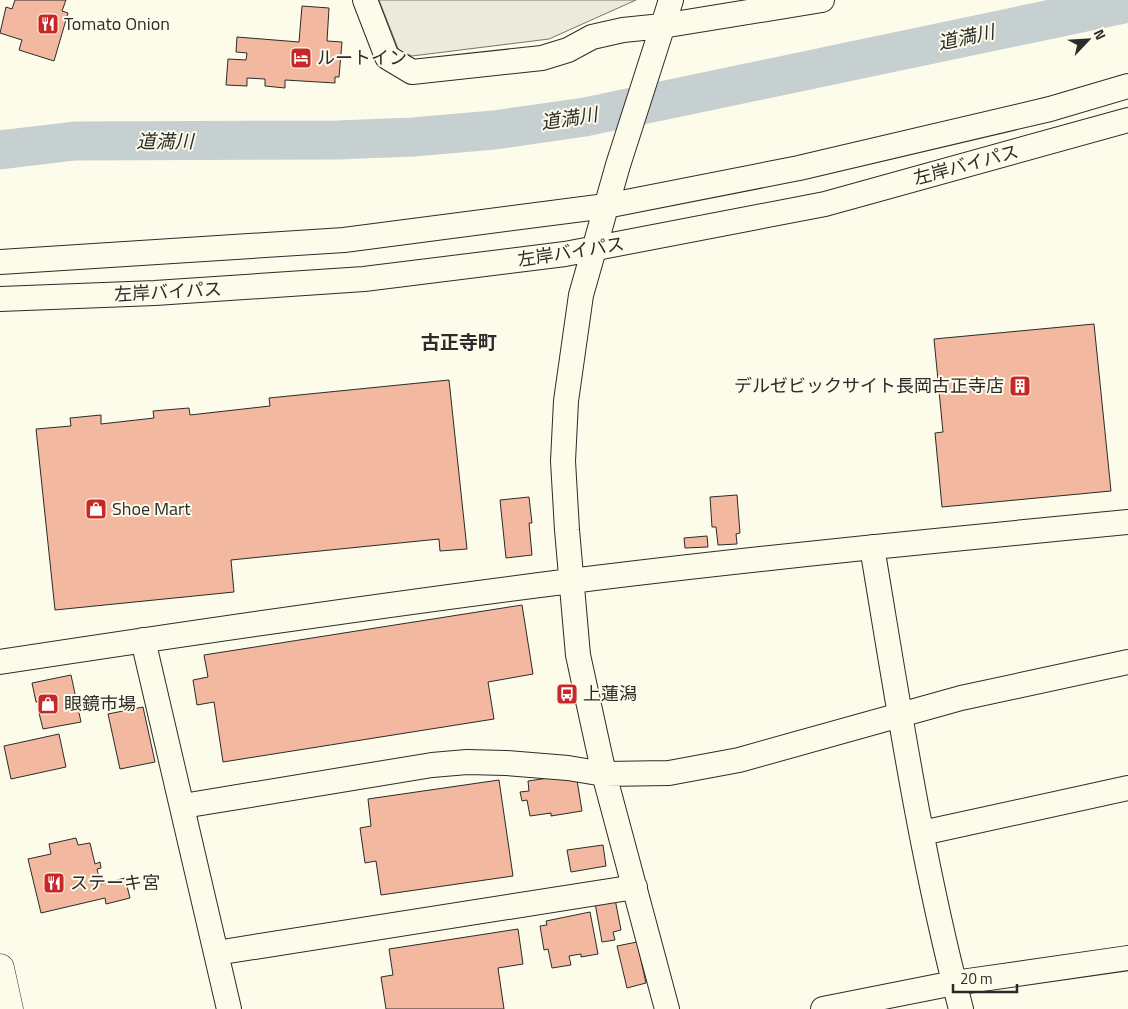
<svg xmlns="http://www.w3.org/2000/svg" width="1128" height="1009" viewBox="0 0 1128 1009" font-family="'Titillium Web','Noto Sans JP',sans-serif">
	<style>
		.parking { fill: #eceadb; stroke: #74746e }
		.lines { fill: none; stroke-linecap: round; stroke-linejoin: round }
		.river { stroke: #c7d0d0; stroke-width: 39 }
		.building { fill: #f2b8a0; stroke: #2b2b2b }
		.minor-casing { stroke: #2b2b2b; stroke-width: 26 }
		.highway-casing { stroke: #2b2b2b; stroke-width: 29 }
		.minor { stroke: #fdfbea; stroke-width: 24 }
		.highway { stroke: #fdfbea; stroke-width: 28 }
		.labels { text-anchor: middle; stroke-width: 4; stroke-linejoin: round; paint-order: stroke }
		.poi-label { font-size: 18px; fill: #2b2b2b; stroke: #fdfbea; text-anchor: start }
		.street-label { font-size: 18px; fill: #2b2b2b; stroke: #fdfbea }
		.water-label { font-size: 19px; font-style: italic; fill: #2b2b2b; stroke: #fdfbea }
		.neighbourhood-label { font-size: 19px; font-weight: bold; fill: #2b2b2b; stroke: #fdfbea }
	</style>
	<rect width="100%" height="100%" fill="#fdfbea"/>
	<path class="parking" d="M379,0H636L549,39L412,56L399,51Z"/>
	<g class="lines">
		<path class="river" d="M0,150L75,141L338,140L413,137L494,130L585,117L1128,3"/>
	</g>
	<path class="building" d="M15,0H66L62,11L68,13L54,61L19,50L22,40L0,33L6,7L12,9Z
		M302,6L329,8L327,41L342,42L339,77H335V83L285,80V88L265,86V79L247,78V86L226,85L228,59L246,60L247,53L236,52L237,37L299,42Z
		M1094,324L1111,491L942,507L935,433L943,432L934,339Z
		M449,380L467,549L440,551L439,539L231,560L234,592L55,610L36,429L71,426L70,418L101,415V424L154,418L153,411L189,408L190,415L270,406L269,398Z
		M737,495L740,533L736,534L737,544L718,545L716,527H712L710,497Z
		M529,497L532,523H529L532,555L506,558L500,500Z
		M707,536L708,547L685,548L684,538Z
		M522,605L533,674L488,682L494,719L223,762L214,702L197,705L193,680L208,677L204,655Z
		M71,675L81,722L43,729L39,713L45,712L42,701L36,702L32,683Z
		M143,707L155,762L120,769L108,714Z
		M59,734L66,767L11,779L4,746Z
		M576,774L582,811L551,816V813L530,816L527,800L522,801L520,792L529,791L528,781Z
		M499,780L513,876L381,895L376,861L365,863L360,828L371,826L368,799Z
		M76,838L78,845L90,843L95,864L100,862L101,868L97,869L101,884L125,878L130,898L106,904L105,898L41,913L28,859L51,854L49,844Z
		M603,845L606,866L571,872L567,850Z
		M615,899L621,930L613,932L615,940L602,942L595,903Z
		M590,912L598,954L581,957V954L569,956L571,965L552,968L548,949L544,950L540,926L547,925L546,921Z
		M518,929L523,964L498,968L504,1009H386L381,977L393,975L389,949Z
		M637,942L646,983L627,988L617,946Z"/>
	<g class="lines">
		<g class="minor-casing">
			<path id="minor" d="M365,0L387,57L412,72L542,58L568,50L592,37L623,30L662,26L822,0
				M0,262L344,240L606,206L799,168L1050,109L1128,86
				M0,299L155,293L364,279L565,254L825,204L1128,120
				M872,547C898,702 921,857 961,1009
				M143,640L229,1009
				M0,662C190,633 381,605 571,581C756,558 942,540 1128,522
				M183,806L432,765L467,762L506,763L568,768L604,774L669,773L739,760L961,698L1128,662
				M922,833L1128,788
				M216,953L635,887
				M667,1009L604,774L578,655L567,530L563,461L566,401L581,295L618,165L671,0
				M823,1009L954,983L1128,958"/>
		</g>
		<g class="highway-casing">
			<path id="highway" d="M0,968L9,1009"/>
		</g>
		<use href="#minor" class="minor"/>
		<use href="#highway" class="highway"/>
	</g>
	<defs>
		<g id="restaurant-square" transform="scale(1.125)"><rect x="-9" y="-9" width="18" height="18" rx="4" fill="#c62828" stroke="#fdfbea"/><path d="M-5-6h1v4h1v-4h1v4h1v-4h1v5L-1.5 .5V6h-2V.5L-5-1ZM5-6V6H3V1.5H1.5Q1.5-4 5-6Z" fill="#fff"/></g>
		<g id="hotel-square" transform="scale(1.125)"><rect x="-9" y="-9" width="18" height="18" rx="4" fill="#c62828" stroke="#fdfbea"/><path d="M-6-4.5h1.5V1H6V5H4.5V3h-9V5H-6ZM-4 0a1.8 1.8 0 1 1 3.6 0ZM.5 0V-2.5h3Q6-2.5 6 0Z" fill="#fff"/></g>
		<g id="building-square" transform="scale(1.125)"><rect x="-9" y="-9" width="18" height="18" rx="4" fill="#c62828" stroke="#fdfbea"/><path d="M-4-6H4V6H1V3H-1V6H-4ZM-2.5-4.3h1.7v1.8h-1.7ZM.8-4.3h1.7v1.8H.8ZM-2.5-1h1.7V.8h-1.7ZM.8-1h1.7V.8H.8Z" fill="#fff"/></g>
		<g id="shop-square" transform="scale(1.125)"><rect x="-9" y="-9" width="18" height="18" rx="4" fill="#c62828" stroke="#fdfbea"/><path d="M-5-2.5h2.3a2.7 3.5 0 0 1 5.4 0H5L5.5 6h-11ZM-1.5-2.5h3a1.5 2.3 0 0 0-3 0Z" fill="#fff"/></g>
		<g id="bus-square" transform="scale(1.125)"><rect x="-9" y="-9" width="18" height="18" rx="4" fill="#c62828" stroke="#fdfbea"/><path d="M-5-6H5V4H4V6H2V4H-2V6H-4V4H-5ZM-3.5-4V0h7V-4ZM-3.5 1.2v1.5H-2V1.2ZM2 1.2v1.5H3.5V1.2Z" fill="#fff"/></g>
	</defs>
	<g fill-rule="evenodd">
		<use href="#restaurant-square" x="48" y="24"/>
		<use href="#hotel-square" x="301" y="58"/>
		<use href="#building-square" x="1020" y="386"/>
		<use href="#shop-square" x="96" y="509"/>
		<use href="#bus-square" x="567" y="694"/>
		<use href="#shop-square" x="48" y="704"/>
		<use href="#restaurant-square" x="54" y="883"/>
	</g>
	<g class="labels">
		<g class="poi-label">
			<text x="64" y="30">Tomato Onion</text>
			<text x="317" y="64">ルートイン</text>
			<text x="1004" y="392" text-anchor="end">デルゼビックサイト長岡古正寺店</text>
			<text x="112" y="515">Shoe Mart</text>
			<text x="583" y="700">上蓮潟</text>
			<text x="64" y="710">眼鏡市場</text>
			<text x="70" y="889">ステーキ宮</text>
		</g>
		<g class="street-label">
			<text transform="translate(966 165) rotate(-15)" y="6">左岸バイパス</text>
			<text transform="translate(571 252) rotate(-9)" y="6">左岸バイパス</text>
			<text transform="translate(168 292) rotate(-3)" y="6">左岸バイパス</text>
		</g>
		<g class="water-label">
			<text transform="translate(966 37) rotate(-12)" y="7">道満川</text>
			<text transform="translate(569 118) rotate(-9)" y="7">道満川</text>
			<text x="165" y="148">道満川</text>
		</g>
		<g class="neighbourhood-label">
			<text x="459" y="349">古正寺町</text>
		</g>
	</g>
	<g transform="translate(1088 40) rotate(65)" stroke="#fdfbea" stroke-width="4" paint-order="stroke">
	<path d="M0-4L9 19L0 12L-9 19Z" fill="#2b2b2b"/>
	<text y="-8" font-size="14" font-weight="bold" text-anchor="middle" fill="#2b2b2b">N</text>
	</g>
	<path d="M953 984v8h64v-8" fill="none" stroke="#2b2b2b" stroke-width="2.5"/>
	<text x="960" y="984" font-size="15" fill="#2b2b2b" stroke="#fdfbea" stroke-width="4" paint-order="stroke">20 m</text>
</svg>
